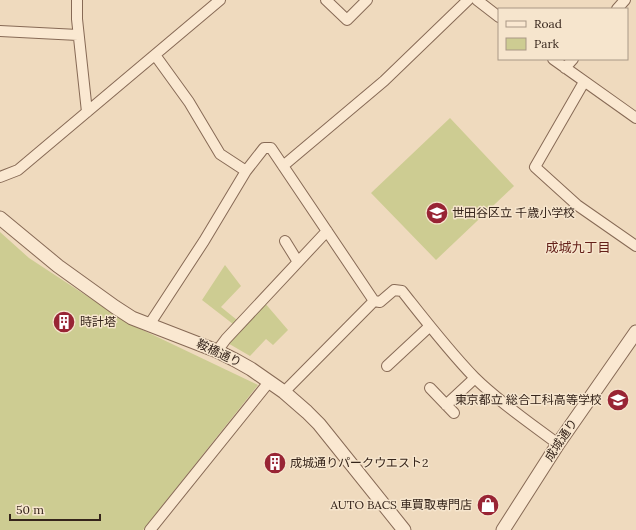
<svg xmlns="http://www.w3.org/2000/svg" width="636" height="530" viewBox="0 0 636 530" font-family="Lora,'Noto Sans JP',serif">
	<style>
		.green { fill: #cdcc92 }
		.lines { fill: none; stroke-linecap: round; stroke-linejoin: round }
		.minor-casing { stroke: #876a56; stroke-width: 12 }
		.tertiary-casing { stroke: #876a56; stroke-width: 15 }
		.minor { stroke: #fae8d1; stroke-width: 10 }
		.tertiary { stroke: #fae8d1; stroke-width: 13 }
		.labels { text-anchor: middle; stroke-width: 3; stroke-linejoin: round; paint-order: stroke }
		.poi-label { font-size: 12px; fill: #36251b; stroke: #f6e5cd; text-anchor: start }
		.street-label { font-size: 12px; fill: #36251b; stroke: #f6e5cd }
		.neighbourhood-label { font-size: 13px; fill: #642019; stroke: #f6e5cd }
	</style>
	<rect width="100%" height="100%" fill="#efdabe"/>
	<path class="green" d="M450,118L514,186L436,260L371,193Z
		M0,232L29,258L128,323L258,385L143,530H0Z
		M225,265L241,286L221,307L237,320L233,324L202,300Z
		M264,302L288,330L273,345L266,339L250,356L226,342Z"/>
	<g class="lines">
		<g class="minor-casing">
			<path id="minor" d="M77,0V19L87,112
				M326,0L347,20L367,0
				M477,0L499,17
				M617,9L625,0
				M0,31L78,35
				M155,55L189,102L220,154L246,171L264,148H271L374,301L380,302L394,290L402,291C425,320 448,350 474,377C499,402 530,423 558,444
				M553,59L636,118
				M565,68L573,59
				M584,82L535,167L577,205L636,246
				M283,166L384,81L468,0
				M0,177L18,170L220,0
				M285,241L298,262
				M149,325L204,241L246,171
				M217,351L226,339L327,231
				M387,366L430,326
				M430,388L454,413
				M284,392L374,301
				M446,405L475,378
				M150,530L269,382"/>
		</g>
		<g class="tertiary-casing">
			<path id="tertiary" d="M0,218L58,266L115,307L132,318L217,351L235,360L251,369L284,392L307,412L319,424L404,530
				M503,530L558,444L636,332"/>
		</g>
		<use href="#minor" class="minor"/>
		<use href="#tertiary" class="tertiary"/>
	</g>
	<defs>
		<g id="school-disc" transform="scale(1.15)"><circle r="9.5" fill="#982434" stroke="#f6e5cd"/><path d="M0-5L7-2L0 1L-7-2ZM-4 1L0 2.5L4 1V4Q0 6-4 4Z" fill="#fff"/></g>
		<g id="building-disc" transform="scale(1.15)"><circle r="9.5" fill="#982434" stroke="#f6e5cd"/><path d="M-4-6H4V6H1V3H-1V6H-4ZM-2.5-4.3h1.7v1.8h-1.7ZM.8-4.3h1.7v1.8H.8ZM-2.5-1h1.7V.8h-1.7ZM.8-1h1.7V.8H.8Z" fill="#fff"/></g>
		<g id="shop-disc" transform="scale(1.15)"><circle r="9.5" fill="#982434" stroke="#f6e5cd"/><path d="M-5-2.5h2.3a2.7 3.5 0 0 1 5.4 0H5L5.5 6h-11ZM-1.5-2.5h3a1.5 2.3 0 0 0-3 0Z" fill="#fff"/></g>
	</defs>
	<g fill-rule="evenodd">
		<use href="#school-disc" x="437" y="213"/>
		<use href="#building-disc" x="64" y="322"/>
		<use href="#school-disc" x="618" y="400"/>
		<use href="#building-disc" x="275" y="463"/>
		<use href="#shop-disc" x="488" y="505"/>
	</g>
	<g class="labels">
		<g class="poi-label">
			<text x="452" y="217">世田谷区立 千歳小学校</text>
			<text x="80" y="326">時計塔</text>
			<text x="602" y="404" text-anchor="end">東京都立 総合工科高等学校</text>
			<text x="290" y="467">成城通りパークウエスト2</text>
			<text x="472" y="509" text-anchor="end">AUTO BACS 車買取専門店</text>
		</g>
		<g class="street-label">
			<text transform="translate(219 353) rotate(25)" y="4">鞍橋通り</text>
			<text transform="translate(561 440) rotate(-56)" y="4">成城通り</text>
		</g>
		<g class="neighbourhood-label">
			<text x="578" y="252">成城九丁目</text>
		</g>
	</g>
	<rect x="498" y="8" width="130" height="52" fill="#f6e5cd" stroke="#a99886"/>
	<rect x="506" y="21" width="20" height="6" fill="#fae8d1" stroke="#a99886"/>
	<text x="534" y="28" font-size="12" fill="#36251b">Road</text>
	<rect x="506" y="38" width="20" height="12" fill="#cdcc92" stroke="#a99886"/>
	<text x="534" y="48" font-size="12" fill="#36251b">Park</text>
	<path d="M10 514v6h90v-6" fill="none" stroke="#36251b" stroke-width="2"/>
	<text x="16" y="514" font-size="12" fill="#36251b" stroke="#f6e5cd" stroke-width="3" paint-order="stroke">50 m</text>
</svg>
